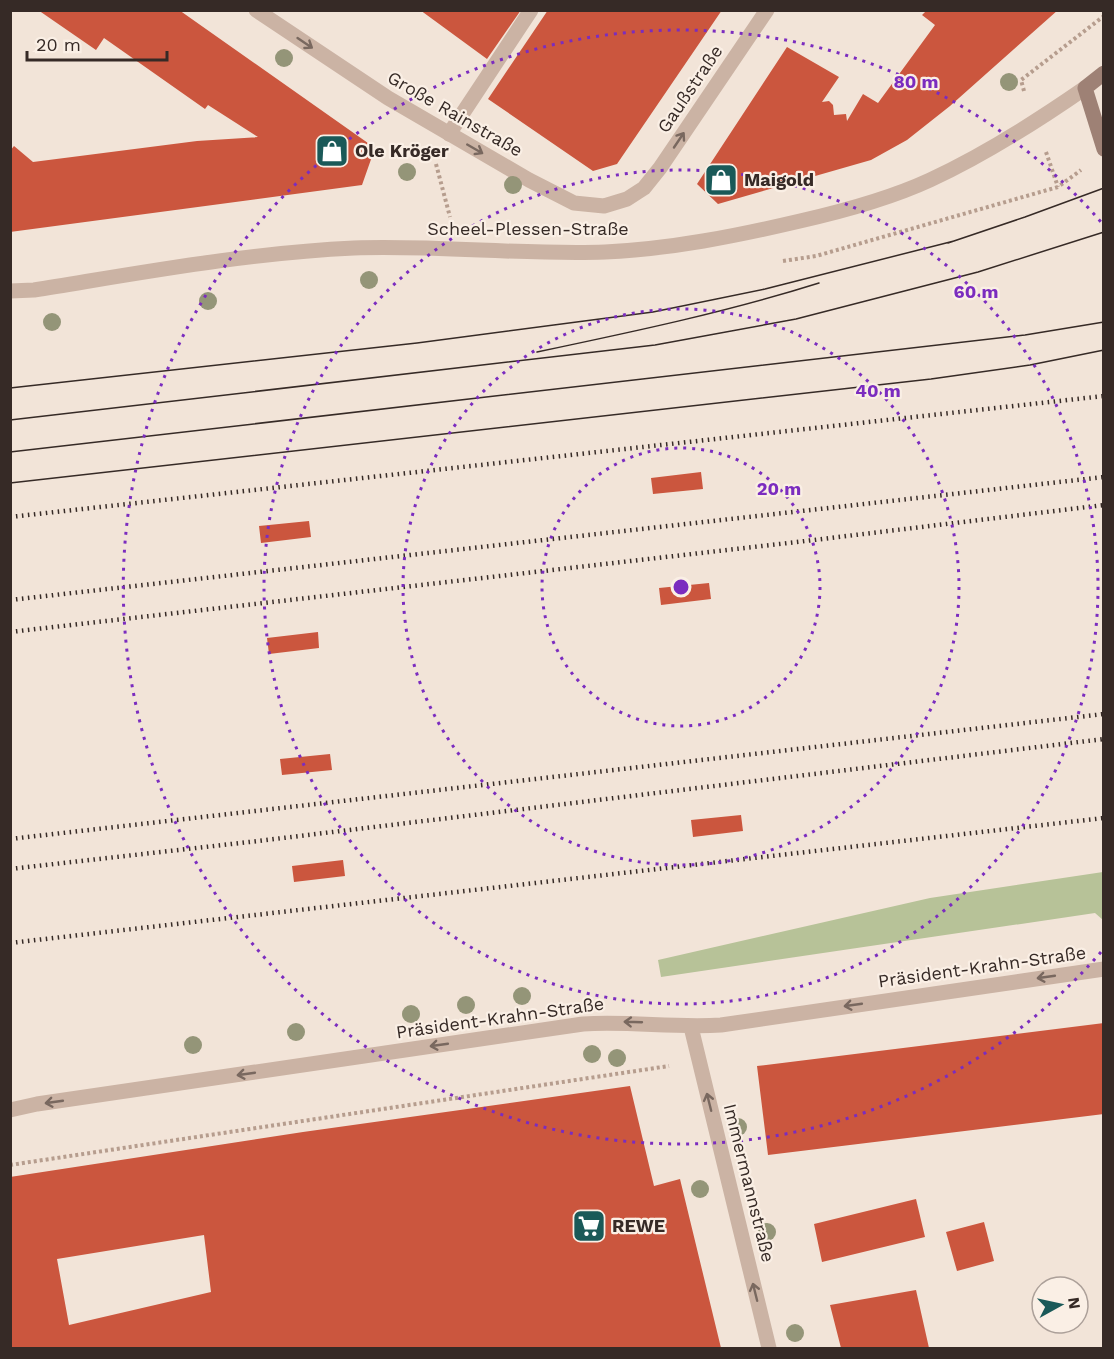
<svg xmlns="http://www.w3.org/2000/svg" width="1114" height="1359" viewBox="0 0 1114 1359" font-family="'Work Sans',sans-serif">
	<style>
		.green { fill: #b7c298 }
		.building { fill: #cb563e; fill-rule: evenodd }
		.lines { fill: none; stroke-linecap: round; stroke-linejoin: round }
		.path { stroke: #b69d8e; stroke-width: 4; stroke-dasharray: 3 3; stroke-linecap: butt }
		.lane { stroke: #cbb3a4; stroke-width: 15 }
		.street { stroke: #cbb3a4; stroke-width: 15 }
		.secondary { stroke: #9e8175; stroke-width: 15 }
		.tram { stroke: #362a26; stroke-width: 1.5 }
		.rail { stroke: #362a26; stroke-width: 4.5; stroke-dasharray: 1.5 4.5; stroke-linecap: butt }
		.tree { fill: #949578 }
		.oneway { stroke: #79685f }
		.ring { fill: none; stroke: #7b2cbf; stroke-width: 3; stroke-dasharray: 3 6 }
		.labels { text-anchor: middle; stroke-width: 4.5; stroke-linejoin: round; paint-order: stroke }
		.street-label { font-size: 18px; fill: #362a26; stroke: #faefe5 }
		.poi-label { font-size: 18px; font-weight: bold; fill: #362a26; stroke: #faefe5; text-anchor: start }
		.centre { fill: #7b2cbf; stroke: #faefe5; stroke-width: 3 }
		.ring-label { font-size: 18px; text-anchor: middle; font-weight: bold; fill: #7b2cbf; stroke: #faefe5; stroke-width: 4.5; stroke-linejoin: round; paint-order: stroke }
	</style>
	<rect width="100%" height="100%" fill="#f2e4d8"/>
	<path class="green" d="M1103,872V920L1095,913L661,977L658,960L930,898Z"/>
	<path class="building" d="M38,10H179L375,148L362,185L10,232V151L14,146L33,162L197,141L258,137L208,105L205,109L104,38L96,50Z
		M420,10H521L487,59Z
		M548,10H722L617,164L593,171L488,99Z
		M927,10H1058L950,106L907,140L871,160L718,204L697,184L787,47L839,77L822,102L829,101L833,105L834,115L846,114L847,121L863,94L878,103L935,25L922,15Z
		M701,472L703,489L653,494L651,478Z
		M309,521L311,537L261,543L259,526Z
		M709,583L711,599L661,605L659,588Z
		M318,632L319,648L269,654L267,638Z
		M330,754L332,770L282,775L280,759Z
		M741,815L743,831L693,837L691,820Z
		M343,860L345,876L294,882L292,866Z
		M1104,1023V1114L768,1155L757,1066Z
		M630,1086L654,1186L680,1179L721,1348H10V1177L303,1132ZM204,1235L211,1292L69,1325L57,1259Z
		M916,1199L925,1237L822,1262L814,1224Z
		M984,1222L994,1261L957,1271L946,1232Z
		M916,1290L929,1348H841L830,1305Z"/>
	<g class="lines">
		<path class="path" d="M1024,91L1021,80L1104,16
			M1046,152L1058,187
			M436,164L450,217
			M783,261L816,256L1058,187L1081,170
			M10,1165L669,1066"/>
		<path class="lane" d="M449,134L531,10"/>
		<path class="street" d="M256,10L388,98L529,180L574,203L604,206L627,199L644,188L660,168L767,10
			M10,291L34,290C140,273 246,253 354,248C438,245 522,255 605,252C671,249 736,236 800,221C844,211 889,199 930,180C984,155 1036,122 1085,88
			M691,1027L769,1348
			M10,1110L37,1104L583,1024C629,1021 675,1028 721,1025L1104,969"/>
		<path class="secondary" d="M1085,88L1104,149
			M1085,88L1104,73"/>
		<path class="tram" d="M948,243L1025,217L1104,188
			M537,352C632,332 727,312 819,283
			M10,388L417,343L653,312L765,289L954,241
			M10,420L655,345L796,319L978,272L1104,232
			M10,452L1025,335L1104,322
			M10,483L931,379L1030,365L1104,350"/>
		<path class="rail" d="M10,517L1104,396
			M10,600L1104,477
			M10,632L797,542L1104,505
			M10,839L1104,714
			M10,869L258,841L1104,739
			M10,943L1104,818"/>
	</g>
	<g class="tree">
		<circle cx="284" cy="58" r="9"/>
		<circle cx="1009" cy="82" r="9"/>
		<circle cx="407" cy="172" r="9"/>
		<circle cx="513" cy="185" r="9"/>
		<circle cx="369" cy="280" r="9"/>
		<circle cx="208" cy="301" r="9"/>
		<circle cx="52" cy="322" r="9"/>
		<circle cx="522" cy="996" r="9"/>
		<circle cx="466" cy="1005" r="9"/>
		<circle cx="411" cy="1014" r="9"/>
		<circle cx="296" cy="1032" r="9"/>
		<circle cx="193" cy="1045" r="9"/>
		<circle cx="592" cy="1054" r="9"/>
		<circle cx="617" cy="1058" r="9"/>
		<circle cx="738" cy="1127" r="9"/>
		<circle cx="700" cy="1189" r="9"/>
		<circle cx="767" cy="1232" r="9"/>
		<circle cx="795" cy="1333" r="9"/>
	</g>
	<defs><path id="oneway-shaft" d="M-6 0H5M1.5-3L5.5 0L1.5 3" fill="none" stroke-width="1.6" stroke-linecap="round" stroke-linejoin="round" transform="scale(1.5)"/></defs>
	<g class="oneway">
		<use href="#oneway-shaft" transform="translate(305 43) rotate(34)"/>
		<use href="#oneway-shaft" transform="translate(679 140) rotate(-56)"/>
		<use href="#oneway-shaft" transform="translate(475 149) rotate(30)"/>
		<use href="#oneway-shaft" transform="translate(1046 977) rotate(172)"/>
		<use href="#oneway-shaft" transform="translate(853 1005) rotate(172)"/>
		<use href="#oneway-shaft" transform="translate(633 1022) rotate(-178)"/>
		<use href="#oneway-shaft" transform="translate(439 1045) rotate(172)"/>
		<use href="#oneway-shaft" transform="translate(246 1074) rotate(172)"/>
		<use href="#oneway-shaft" transform="translate(54 1102) rotate(172)"/>
		<use href="#oneway-shaft" transform="translate(709 1102) rotate(-104)"/>
		<use href="#oneway-shaft" transform="translate(755 1292) rotate(-104)"/>
	</g>
	<g class="ring">
		<circle cx="681" cy="587" r="139"/>
		<circle cx="681" cy="587" r="278"/>
		<circle cx="681" cy="587" r="417"/>
		<path d="M1101 952A557 557 0 1 1 1101 222"/>
	</g>
	<defs>
		<g id="shop-square" transform="scale(1.725)"><rect x="-9" y="-9" width="18" height="18" rx="4" fill="#1a5958" stroke="#faefe5"/><path d="M-5-2.5h2.3a2.7 3.5 0 0 1 5.4 0H5L5.5 6h-11ZM-1.5-2.5h3a1.5 2.3 0 0 0-3 0Z" fill="#fff"/></g>
		<g id="supermarket-square" transform="scale(1.725)"><rect x="-9" y="-9" width="18" height="18" rx="4" fill="#1a5958" stroke="#faefe5"/><path d="M-6-5.5h2.5l.6 2H6L4.5 2H-2.5L-4.4-4H-6ZM-1.5 3.2a1.3 1.3 0 1 0 .1 0ZM3 3.2a1.3 1.3 0 1 0 .1 0Z" fill="#fff"/></g>
	</defs>
	<g fill-rule="evenodd">
		<use href="#shop-square" x="332" y="151"/>
		<use href="#shop-square" x="721" y="180"/>
		<use href="#supermarket-square" x="589" y="1226"/>
	</g>
	<g class="labels">
		<g class="street-label">
			<text transform="translate(690 89) rotate(-56)" y="6">Gaußstraße</text>
			<text transform="translate(455 114) rotate(30)" y="6">Große Rainstraße</text>
			<text x="528" y="235">Scheel-Plessen-Straße</text>
			<text transform="translate(982 967) rotate(-8)" y="6">Präsident-Krahn-Straße</text>
			<text transform="translate(500 1018) rotate(-8)" y="6">Präsident-Krahn-Straße</text>
			<text transform="translate(749 1183) rotate(76)" y="6">Immermannstraße</text>
		</g>
		<g class="poi-label">
			<text x="355" y="157">Ole Kröger</text>
			<text x="744" y="186">Maigold</text>
			<text x="612" y="1232">REWE</text>
		</g>
	</g>
	<circle cx="681" cy="587" r="9" class="centre"/>
	<g class="ring-label">
		<text x="916" y="88">80 m</text>
		<text x="976" y="298">60 m</text>
		<text x="878" y="397">40 m</text>
		<text x="779" y="495">20 m</text>
	</g>
	<rect width="1114" height="1359" fill="none" stroke="#362a26" stroke-width="24"/>
	<g transform="translate(1060 1305) rotate(82)"><circle r="28" fill="#faefe5" stroke="#aca099" stroke-width="1.5"/>
	<path d="M0-4.5L10 22L0 15L-10 22Z" fill="#1a5958"/>
	<text y="-9" font-size="16" font-weight="bold" text-anchor="middle" fill="#362a26">N</text>
	</g>
	<path d="M27 51v9h140v-9" fill="none" stroke="#362a26" stroke-width="3"/>
	<text x="36" y="51" font-size="18" fill="#362a26" stroke="#faefe5" stroke-width="4.5" paint-order="stroke">20 m</text>
</svg>
